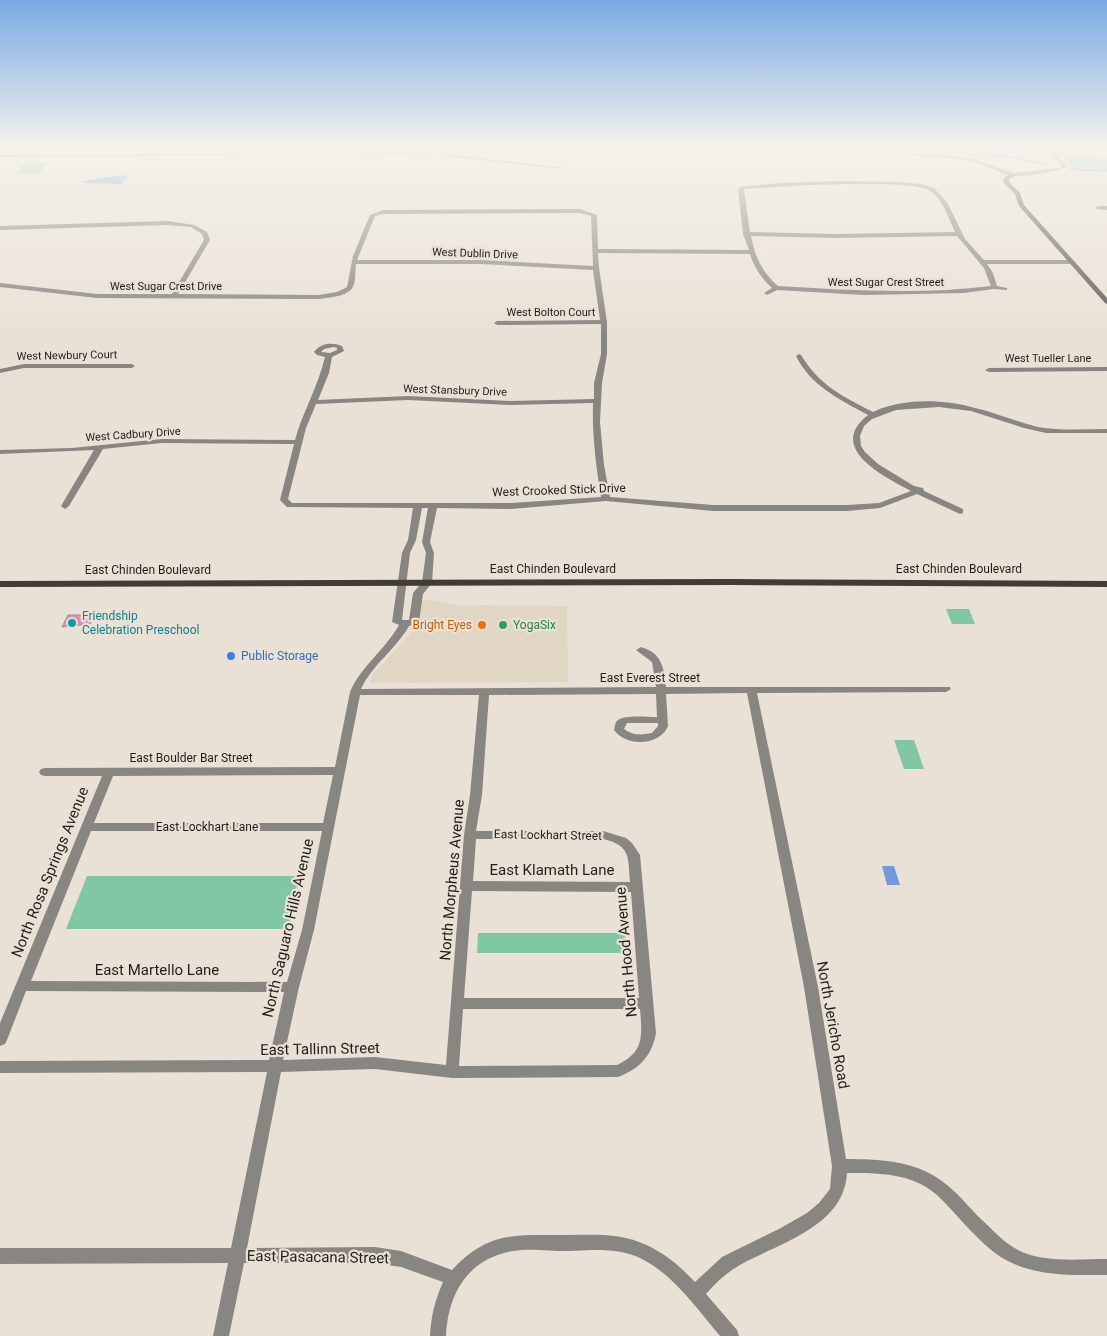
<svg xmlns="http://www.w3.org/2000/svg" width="1107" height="1336" viewBox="0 0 1107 1336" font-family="Roboto,sans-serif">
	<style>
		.built { fill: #e1d5c3 }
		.green { fill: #81c7a4 }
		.water { fill: #7499d9 }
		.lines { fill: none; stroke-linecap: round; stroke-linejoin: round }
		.stream { stroke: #7499d9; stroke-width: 2 }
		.building { fill: #dc90b7; stroke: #9e9197 }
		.street { fill: #898681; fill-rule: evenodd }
		.secondary { fill: #5e5b54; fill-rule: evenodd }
		.primary { fill: #413d35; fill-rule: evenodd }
		.culture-dot { fill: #0f9aa8; stroke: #e9e1d5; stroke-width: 2 }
		.food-dot { fill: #e8710a; stroke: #e9e1d5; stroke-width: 2 }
		.leisure-dot { fill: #2e9e5b; stroke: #e9e1d5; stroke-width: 2 }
		.shop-dot { fill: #3f7fe0; stroke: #e9e1d5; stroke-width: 2 }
		.labels { text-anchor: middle; stroke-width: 4.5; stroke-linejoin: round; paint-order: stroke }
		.far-street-label { font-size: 11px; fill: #221f1b; stroke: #e9e1d5 }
		.street-label { font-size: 12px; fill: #221f1b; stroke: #e9e1d5 }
		.culture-label { font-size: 12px; fill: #0d838f; stroke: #e9e1d5; text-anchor: start }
		.food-label { font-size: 12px; fill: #c56008; stroke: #e9e1d5; text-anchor: end }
		.leisure-label { font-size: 12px; fill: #27864d; stroke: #e9e1d5; text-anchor: start }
		.shop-label { font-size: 12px; fill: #366cbe; stroke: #e9e1d5; text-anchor: start }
		.near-street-label { font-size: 15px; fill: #221f1b; stroke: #e9e1d5 }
	</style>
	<rect width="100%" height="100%" fill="#e9e1d5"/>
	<path class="built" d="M429,600L459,605L567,606L568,682L370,683L372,675L419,625L422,601Z"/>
	<path class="green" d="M1053,148H1059L1066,154L1107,157V170L1073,167Z
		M48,162L38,174H15L25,163Z
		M946,609H969L975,624H952Z
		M894,740H914L924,769H904Z
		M87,876H299L288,929H66Z
		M478,933H625L626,953H477Z"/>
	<path class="water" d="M123,175L128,177L121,184L82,183L89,180Z
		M882,866H894L900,885H887Z"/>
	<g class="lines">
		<path class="stream" d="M884,148L1013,157L1047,165
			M1071,169L1107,171"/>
	</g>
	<path class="building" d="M68,615H95L90,624L62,627Z"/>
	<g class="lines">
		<path class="street" d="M888,148H895L906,153L940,154L974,159L1014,173L1058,168L1062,166L1046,148H1051L1067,166C1057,173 1028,176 1015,176C1005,177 986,165 975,162C948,155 911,161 888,148Z
			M426,152L564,168L562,169L426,154L0,157V155Z
			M840,181L899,182L921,184L934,188L947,202L965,239L984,260H1072L1075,262L1072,264H987L993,273L997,286L1007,288V290L994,289L964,293L864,295L777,290L767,295L764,293L772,288C761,278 754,267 750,254L598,253L599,268L607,322V354L602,383L600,422L604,465L610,497L713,505H847L879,503L911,491C883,476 826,448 868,415C839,399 811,386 796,356L799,354L801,355C821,387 841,395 873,412C903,398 944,399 975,408C997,413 1017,422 1038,427C1061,431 1084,429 1107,429V433H1046L1024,428L971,411L939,407L896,410L872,419L864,426L860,436L861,446L865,452L878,464L914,486L923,488L924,491L963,509V513L960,514L917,494L880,508L847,511H713L606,501L511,509L437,508L430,542L434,553L432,583L423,594L419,622L417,624L409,626C396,649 372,665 361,689L656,687L652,662L636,650L641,647C662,653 664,668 666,687H950L951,689L946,692L757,693L818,987L846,1159C882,1159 919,1161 947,1185C960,1195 970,1209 982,1220C994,1231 1005,1244 1020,1251C1046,1263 1079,1259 1107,1259V1275C1073,1275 1038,1277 1006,1260C993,1253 982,1242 971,1231C960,1220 949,1206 937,1195C912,1173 879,1173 847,1173C844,1229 774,1244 735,1268C724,1275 715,1284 706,1294L737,1330L739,1336H720C696,1308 675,1276 642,1259C619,1247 592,1250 567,1251C549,1251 530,1248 513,1251C468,1259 448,1293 446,1336H430C431,1316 435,1300 443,1282L401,1267L375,1263H244L229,1336H213L228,1263L0,1264V1248H231L267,1072L0,1073V1061L269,1060L284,992L26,991L7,1040L5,1044L0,1046V1023L102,776H45L41,775L39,772L41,769L45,768L335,767L350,692C361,666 385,650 399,625L392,622L402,553L408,540L413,508L287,507L280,500L294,444L162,443L103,449L69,506L65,509L61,506L94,450L0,454V450L72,448L162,439L295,440C303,411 318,387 325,357L317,355L314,352C321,343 331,342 342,346L344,351L332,357L329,373L318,400L408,396L510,401L594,399V383L601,354V324L497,325L494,323L497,321L600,320L593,270L481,264H356C355,270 356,278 354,284C351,297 330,297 319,299L97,298L0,287V283L97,294H172L204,240L202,234L191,227L168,225L0,230V226L168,221L194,225L207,232L210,240L178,294L319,295L337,292L347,287L353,256L370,215L383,210L580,209L597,215L598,249L749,250L743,234L738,190L740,187L780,183ZM809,185C831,185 918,180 932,192C945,203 948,218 955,232L835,234L750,232L744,189ZM580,213L591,216L593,266L481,260H357L375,216L383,214ZM751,236L835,238L957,236L984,268L991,286C920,295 848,290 778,286C762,273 755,256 751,236ZM334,347L337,348V350L330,353L321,352L324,349ZM408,400L510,405L593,403C592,435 596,466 601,497L511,503H292L288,499L306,428L316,404ZM422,508H428L422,542L426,553L422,582L413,593L409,620H402L410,553L416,540ZM747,693L804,987L832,1166L830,1189L819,1203L807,1213L779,1229L722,1257L695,1282C679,1265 661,1250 639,1242C616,1233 592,1235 568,1235C518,1236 490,1229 452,1270L401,1251L375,1247L247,1248L281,1072L375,1069L452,1078L618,1077C639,1069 652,1056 656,1033L640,855L632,843L626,838L603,831H476L482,795L489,695L656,694L657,717C648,717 621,714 616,722C616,722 614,729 614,730C626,747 660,746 668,726L666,694ZM360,695H479L470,795L464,835L446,1065L375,1057L283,1060L299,987L314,930ZM627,723H658V726L652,733C642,735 633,736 624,729ZM333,775L323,823H94L113,776ZM91,831H322L302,930L287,982L31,981ZM476,839H603C631,845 628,858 630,882L473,881ZM472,891L631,892L639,998H464ZM463,1009H640C642,1035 645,1052 617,1065L459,1066Z
			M1098,206H1107V210L1096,209L1095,208Z
			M24,364H132L135,366L132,368H24L0,373V369Z
			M1107,367V371L989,372L985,370L989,368Z"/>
		<path class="secondary" d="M1011,174L1016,175L1009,179V182L1020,193L1024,205L1107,298V304L1105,303L1019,206L1015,194L1003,182L1005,177Z"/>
		<path class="primary" d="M733,579L1107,581V587L733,585L0,587V581Z"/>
	</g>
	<linearGradient id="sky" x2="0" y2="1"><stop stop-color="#79a9e2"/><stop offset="0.44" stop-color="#f5f2ec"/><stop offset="1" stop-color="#f5f2ec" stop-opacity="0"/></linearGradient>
	<rect width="1107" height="335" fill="url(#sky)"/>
	<circle class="culture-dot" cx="72" cy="623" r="5"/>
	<circle class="food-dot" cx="482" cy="625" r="5"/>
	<circle class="leisure-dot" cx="503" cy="625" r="5"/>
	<circle class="shop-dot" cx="231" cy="656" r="5"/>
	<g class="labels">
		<g class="far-street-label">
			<text transform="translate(475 253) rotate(2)" y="4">West Dublin Drive</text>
			<text x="886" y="286">West Sugar Crest Street</text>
			<text x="166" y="290">West Sugar Crest Drive</text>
			<text x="551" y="316">West Bolton Court</text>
			<text transform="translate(67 355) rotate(-1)" y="4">West Newbury Court</text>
			<text x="1048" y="362">West Tueller Lane</text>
			<text transform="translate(455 390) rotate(2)" y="4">West Stansbury Drive</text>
			<text transform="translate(133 434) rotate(-4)" y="4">West Cadbury Drive</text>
		</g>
		<g class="street-label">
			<text transform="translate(559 490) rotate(-2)" y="4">West Crooked Stick Drive</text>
			<text x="553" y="573">East Chinden Boulevard</text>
			<text x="959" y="573">East Chinden Boulevard</text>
			<text x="148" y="574">East Chinden Boulevard</text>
			<text x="650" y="682">East Everest Street</text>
			<text x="191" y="762">East Boulder Bar Street</text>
			<text x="207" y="831">East Lockhart Lane</text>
			<text transform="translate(548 835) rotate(1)" y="4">East Lockhart Street</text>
		</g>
		<g class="culture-label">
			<text x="82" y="620">Friendship<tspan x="82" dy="14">Celebration Preschool</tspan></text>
		</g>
		<g class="food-label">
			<text x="472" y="629">Bright Eyes</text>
		</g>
		<g class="leisure-label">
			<text x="513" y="629">YogaSix</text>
		</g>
		<g class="shop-label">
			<text x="241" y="660">Public Storage</text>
		</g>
		<g class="near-street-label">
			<text x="552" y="875">East Klamath Lane</text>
			<text transform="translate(50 872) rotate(-68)" y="5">North Rosa Springs Avenue</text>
			<text transform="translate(452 880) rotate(-85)" y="5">North Morpheus Avenue</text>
			<text transform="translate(288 928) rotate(-77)" y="5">North Saguaro Hills Avenue</text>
			<text transform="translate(626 952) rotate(-95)" y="5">North Hood Avenue</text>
			<text x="157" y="975">East Martello Lane</text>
			<text transform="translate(833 1025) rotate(80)" y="5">North Jericho Road</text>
			<text transform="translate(320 1049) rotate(-1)" y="5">East Tallinn Street</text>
			<text transform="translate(318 1257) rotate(1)" y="5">East Pasacana Street</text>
		</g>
	</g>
</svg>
